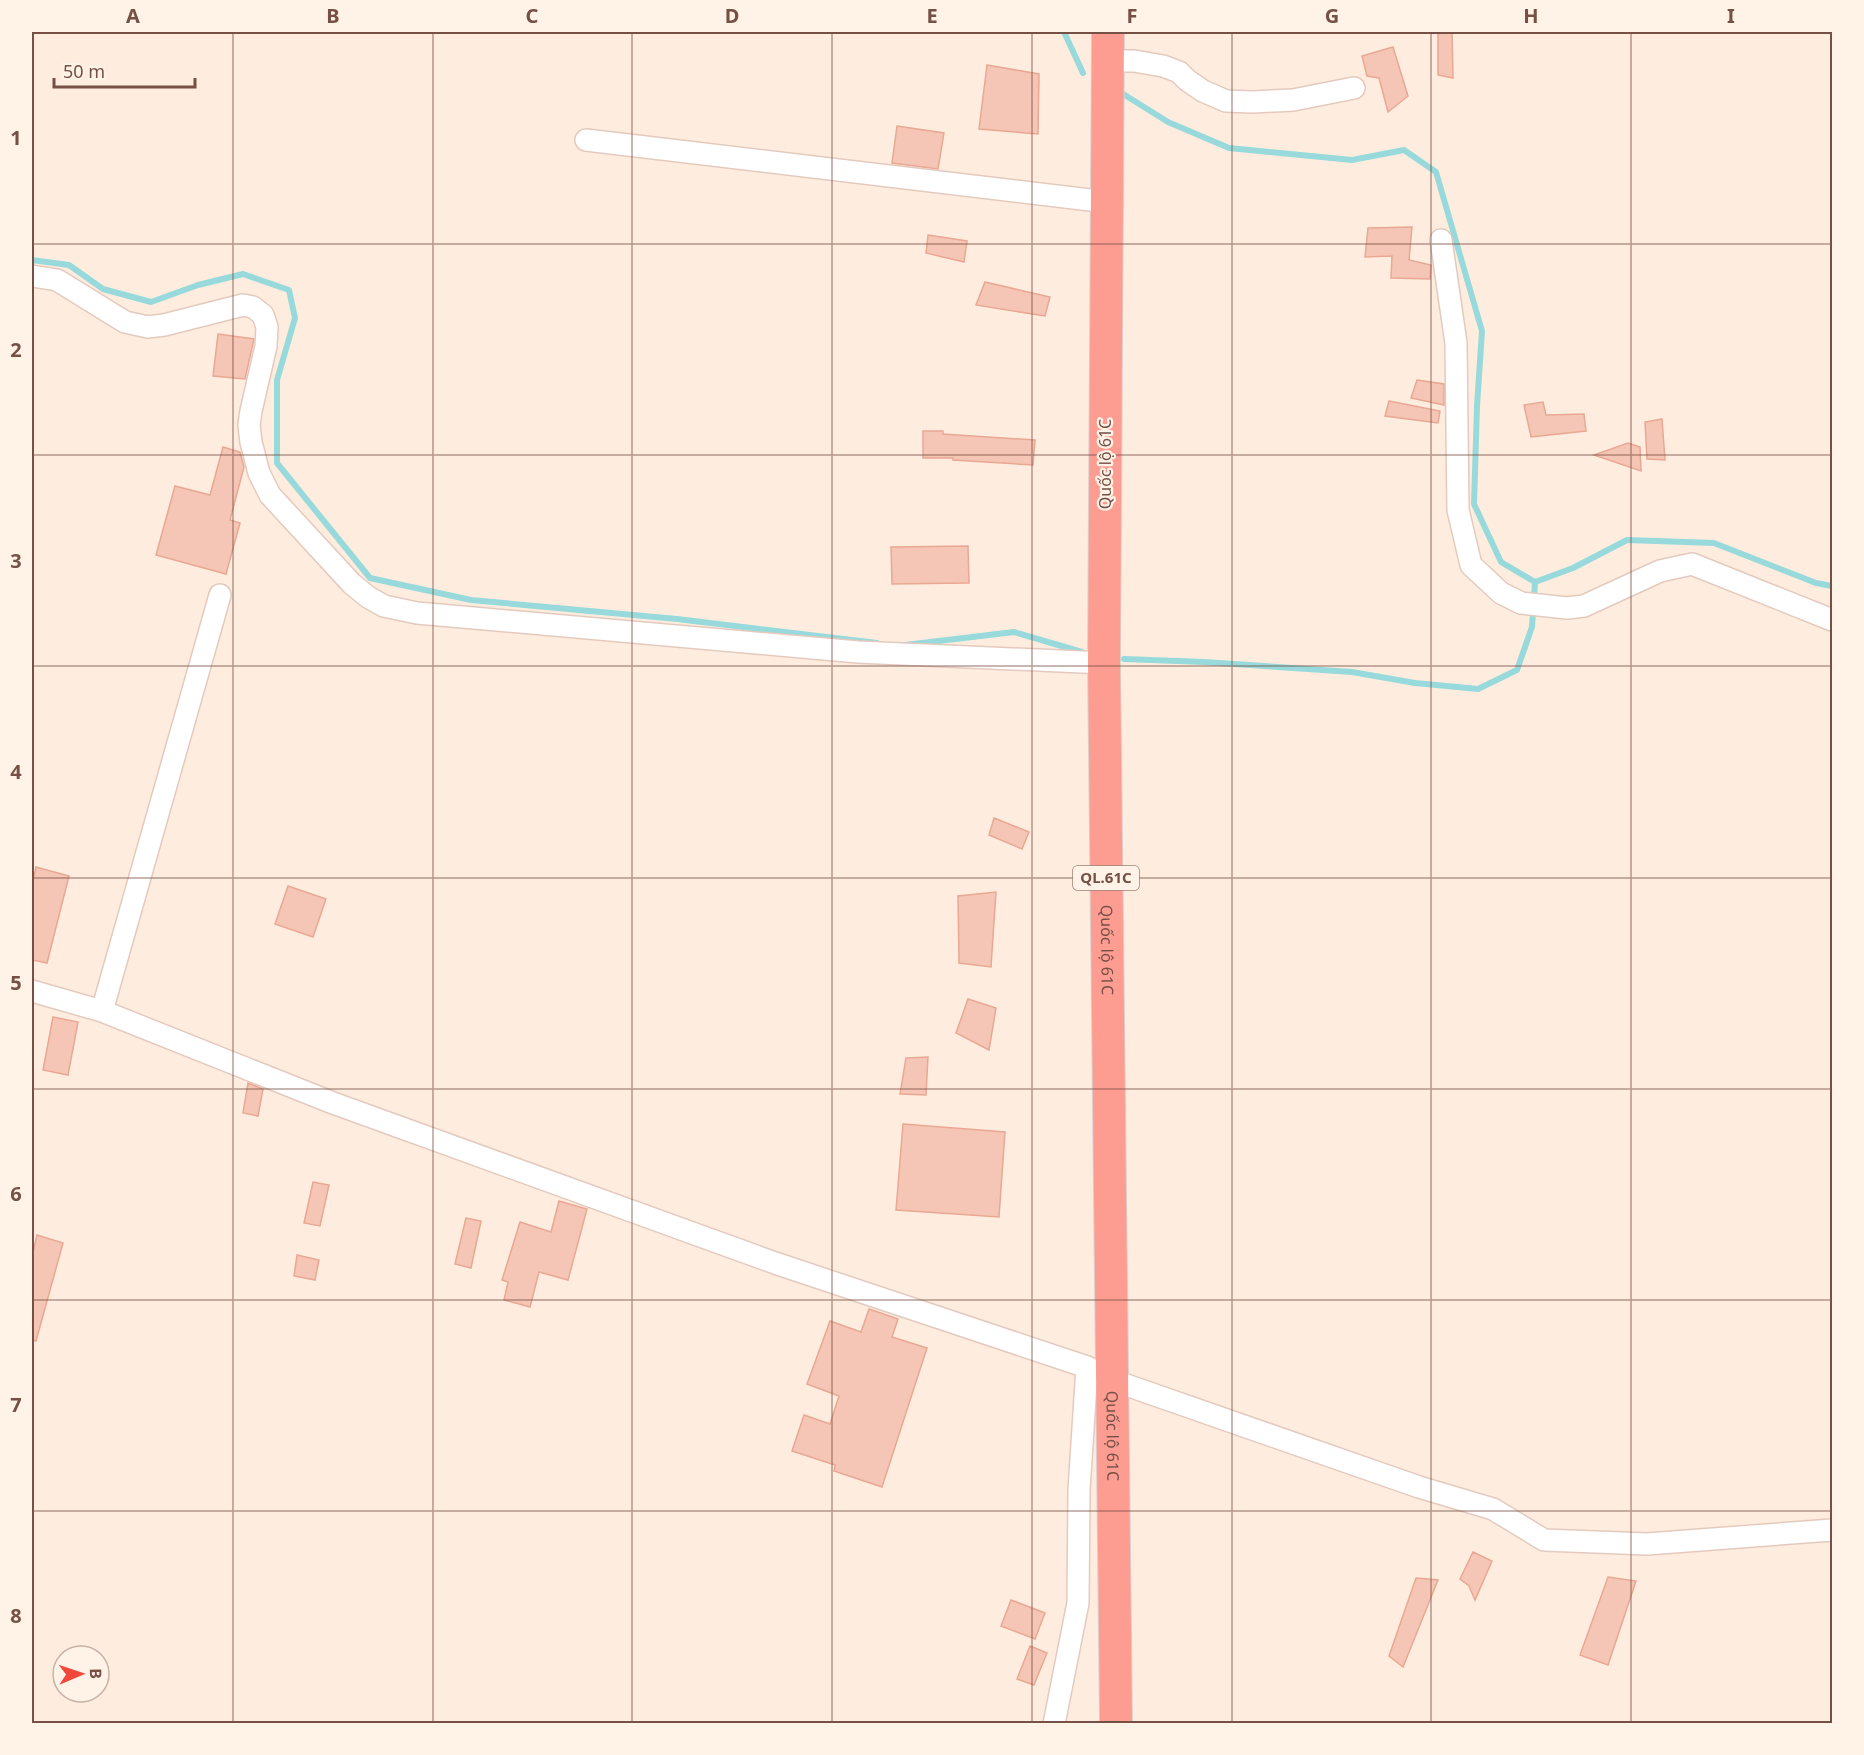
<svg xmlns="http://www.w3.org/2000/svg" width="1864" height="1755" viewBox="0 0 1864 1755" font-family="'Noto Sans',sans-serif">
	<style>
		.lines { fill: none; stroke-linecap: round; stroke-linejoin: round }
		.stream { stroke: #98dadb; stroke-width: 6 }
		.building { fill: #f5c5b5; stroke: #e9a894; stroke-width: 1.5 }
		.minor-casing { stroke: #e4cabe; stroke-width: 24 }
		.highway-casing { stroke: #dbd1cf; stroke-width: 34 }
		.minor { stroke: #fff; stroke-width: 21 }
		.highway { stroke: #fd9d91; stroke-width: 32 }
		.grid { fill: none; stroke: #764f45; stroke-width: 1.5; stroke-opacity: 0.55 }
		.labels { text-anchor: middle; stroke-width: 4.5; stroke-linejoin: round; paint-order: stroke }
		.shield { fill: #fff2e7; stroke: #9f8076; stroke-width: 1.5 }
		.shield-label { font-size: 15px; font-weight: bold; fill: #764f45 }
		.street-label { font-size: 16px; fill: #764f45; stroke: #fff2e7 }
		.neatline { fill: none; stroke: #764f45; stroke-width: 2 }
		.grid-label { font-size: 20px; text-anchor: middle; font-weight: bold; fill: #764f45 }
	</style>
	<rect width="100%" height="100%" fill="#feeddf"/>
	<g class="lines">
		<path class="stream" d="M1064,32L1083,73
			M1120,92L1168,122L1229,148L1352,160L1404,150L1436,172L1482,331L1477,406L1474,504L1501,562L1535,582L1573,568L1627,540L1714,543L1816,583L1832,586
			M32,260L69,265L103,289L151,302L198,285L243,274L289,290L295,318L277,380V463L370,578L471,600L677,619L877,643
			M905,645L1014,632L1082,652
			M1124,659L1204,662L1352,672L1415,683L1478,689L1517,670L1532,627L1535,582"/>
	</g>
	<path class="building" d="M1438,32H1452L1453,78L1438,75Z
		M1393,47L1408,96L1388,112L1379,78L1367,76L1362,56Z
		M987,65L1039,74L1038,134L979,129Z
		M897,126L944,133L938,169L892,163Z
		M1412,227L1409,260L1431,265L1430,279L1391,278L1392,256L1365,257L1368,228Z
		M928,235L967,241L964,262L926,253Z
		M985,282L1050,297L1045,316L976,305Z
		M218,334L254,339L245,379L213,376Z
		M1417,380L1444,384V405L1411,398Z
		M1389,401L1440,411L1438,423L1385,416Z
		M1543,402L1546,415L1584,414L1586,431L1531,437L1524,405Z
		M1662,419L1665,460L1647,459L1645,422Z
		M923,431H943V434L1035,440L1033,465L953,460V458H923Z
		M1628,443L1640,447L1641,471L1594,455Z
		M223,447L240,452L244,467L230,520L240,523L226,574L156,555L175,486L210,495Z
		M968,546L969,583L892,584L891,547Z
		M994,818L1029,832L1022,849L989,835Z
		M36,867L69,876L47,963L32,960V886Z
		M288,886L326,899L313,937L275,924Z
		M996,892L991,967L959,963L958,896Z
		M968,999L996,1008L989,1050L956,1033Z
		M53,1017L78,1022L68,1075L43,1070Z
		M928,1057L926,1095L900,1094L906,1058Z
		M248,1083L263,1089L258,1116L243,1113Z
		M903,1124L1005,1132L999,1217L896,1210Z
		M313,1182L329,1185L320,1226L304,1223Z
		M559,1201L587,1209L568,1280L539,1272L530,1307L504,1300L508,1282L502,1280L520,1222L551,1232Z
		M466,1218L481,1221L471,1268L455,1264Z
		M37,1235L63,1243L36,1341L32,1340V1256Z
		M297,1255L319,1260L315,1280L294,1276Z
		M869,1309L898,1319L892,1337L927,1348L882,1487L834,1471L835,1465L792,1451L804,1415L830,1424L839,1396L807,1384L830,1321L861,1332Z
		M1473,1552L1492,1561L1475,1600L1469,1586L1460,1579Z
		M1608,1577L1636,1581L1608,1665L1580,1655Z
		M1416,1578L1438,1580L1403,1667L1389,1656Z
		M1011,1600L1045,1613L1035,1639L1001,1626Z
		M1030,1646L1047,1653L1034,1685L1017,1679Z"/>
	<g class="lines">
		<g class="minor-casing">
			<path id="minor" d="M1108,61H1134L1163,66L1179,72L1187,80L1203,91L1226,101L1252,102L1293,100L1354,88
				M586,140L1107,202
				M1441,240L1456,343L1458,510L1471,565L1501,593L1521,603L1567,608L1584,606L1660,571L1692,564L1832,620
				M32,276L57,280L125,322L148,327L164,325L243,305L253,307L263,315L267,327L266,346L251,411L249,425L251,442L259,473L270,495L352,584L368,597L384,606L417,613L858,652L1104,663
				M32,991L102,1011L333,1103L775,1263L1087,1367L1112,1380L1419,1487L1493,1509L1544,1540L1647,1544L1832,1530
				M102,1011L220,595
				M1054,1724L1078,1603L1079,1490L1087,1367"/>
		</g>
		<g class="highway-casing">
			<g id="highway">
				<path id="s1" d="M1108,32L1104,663L1116,1724"/>
			</g>
		</g>
		<use href="#minor" class="minor"/>
		<use href="#highway" class="highway"/>
	</g>
	<path class="grid" d="M233,32V1724M433,32V1724M632,32V1724M832,32V1724M1032,32V1724M1232,32V1724M1431,32V1724M1631,32V1724M32,244H1832M32,455H1832M32,666H1832M32,878H1832M32,1089H1832M32,1300H1832M32,1511H1832"/>
	<g class="labels">
		<rect class="shield" x="1073" y="866" width="66" height="24" rx="4.5"/>
		<g class="shield-label">
			<text x="1106" y="883">QL.61C</text>
		</g>
		<g class="street-label">
			<text transform="translate(1105 464) rotate(-90)" y="6">Quốc lộ 61C</text>
			<text dy="6" stroke="none"><textPath href="#s1" startOffset="918">Quốc lộ 61C</textPath></text>
			<text dy="6" stroke="none"><textPath href="#s1" startOffset="1404">Quốc lộ 61C</textPath></text>
		</g>
	</g>
	<rect width="1864" height="1755" fill="none" stroke="#fff2e7" stroke-width="66"/>
	<g transform="translate(81 1674) rotate(88)"><circle r="28" fill="#fff2e7" stroke="#c8b1a6" stroke-width="1.5"/>
	<path d="M0-4.5L10 22L0 15L-10 22Z" fill="#f1483b"/>
	<text y="-9" font-size="16" font-weight="bold" text-anchor="middle" fill="#764f45">B</text>
	</g>
	<path d="M54 78v9h141v-9" fill="none" stroke="#764f45" stroke-width="3"/>
	<text x="63" y="78" font-size="18" fill="#764f45" stroke="#fff2e7" stroke-width="4.5" paint-order="stroke">50 m</text>
	<rect x="33" y="33" width="1798" height="1689" class="neatline"/>
	<g class="grid-label">
		<text x="133" y="23">A</text>
		<text x="333" y="23">B</text>
		<text x="532" y="23">C</text>
		<text x="732" y="23">D</text>
		<text x="932" y="23">E</text>
		<text x="1132" y="23">F</text>
		<text x="1332" y="23">G</text>
		<text x="1531" y="23">H</text>
		<text x="1731" y="23">I</text>
		<text x="16" y="145">1</text>
		<text x="16" y="357">2</text>
		<text x="16" y="568">3</text>
		<text x="16" y="779">4</text>
		<text x="16" y="990">5</text>
		<text x="16" y="1201">6</text>
		<text x="16" y="1412">7</text>
		<text x="16" y="1623">8</text>
	</g>
</svg>
